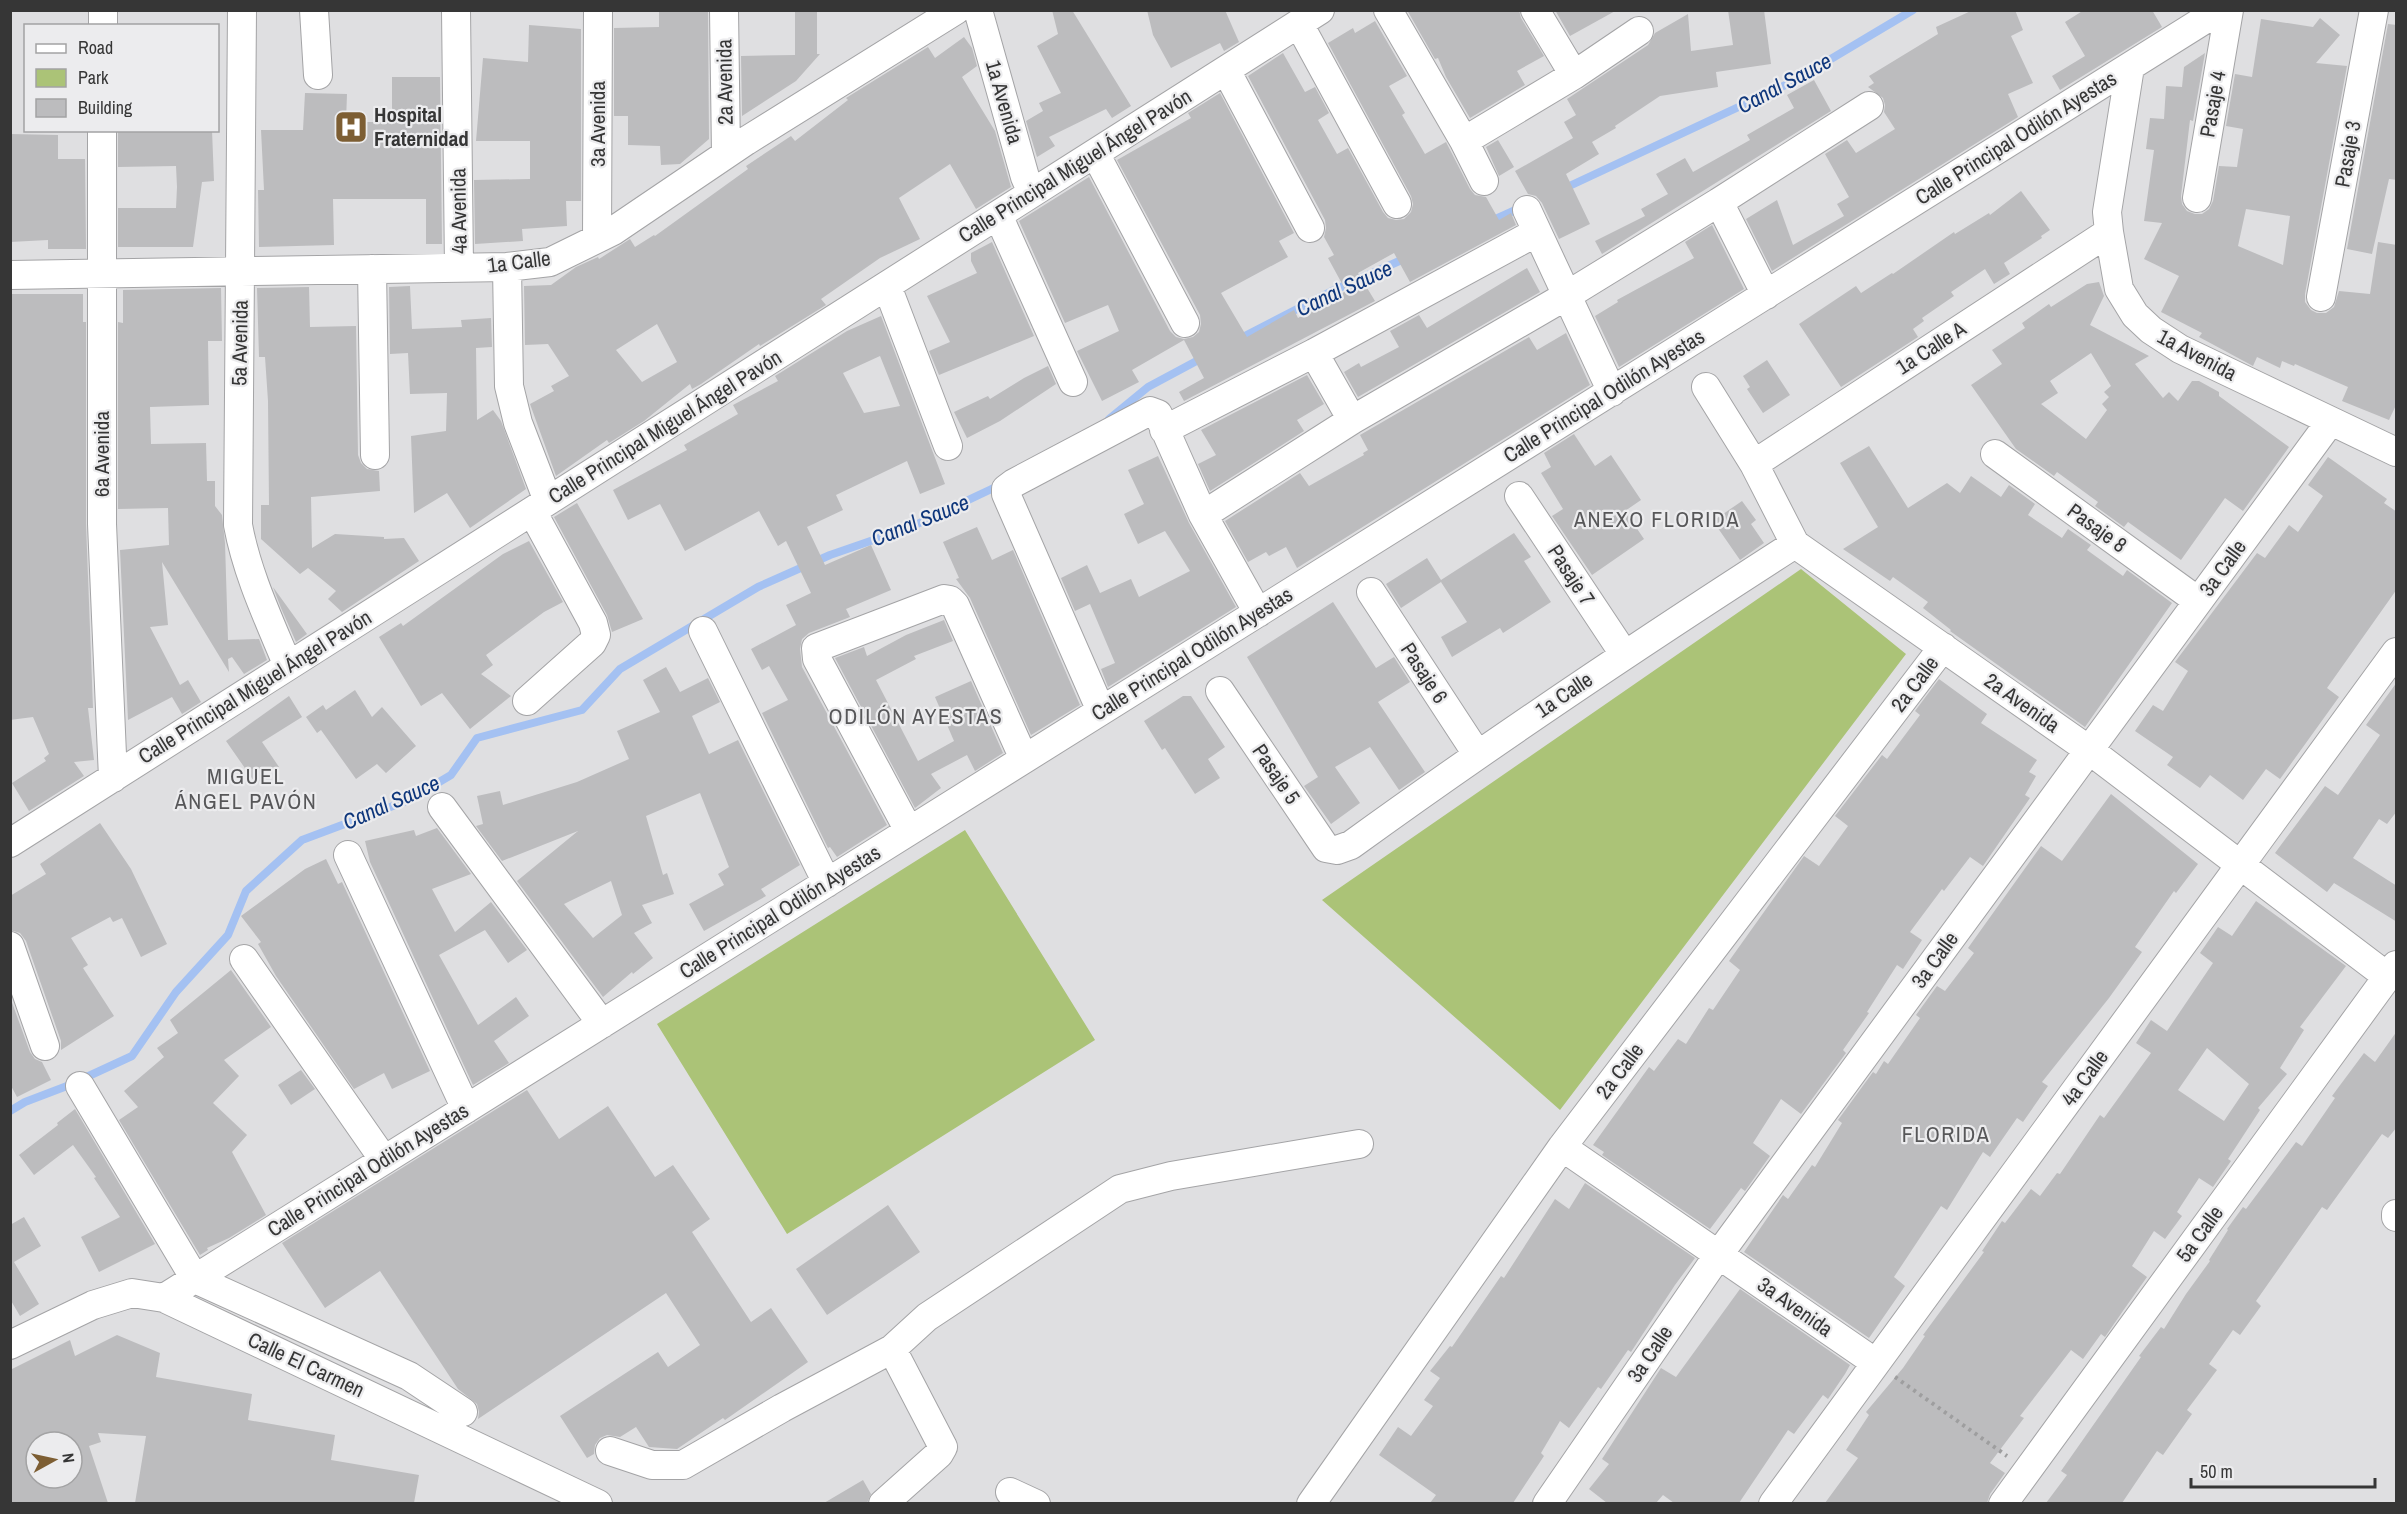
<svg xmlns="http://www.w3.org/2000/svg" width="2407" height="1514" viewBox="0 0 2407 1514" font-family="'Archivo Narrow',sans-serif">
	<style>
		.green { fill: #abc377 }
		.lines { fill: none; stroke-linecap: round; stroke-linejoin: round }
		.stream { stroke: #a4c1f2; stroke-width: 8 }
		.building { fill: #bcbcbe; fill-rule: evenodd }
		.minor-casing { stroke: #a4a4a6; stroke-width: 30 }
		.path { stroke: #9e9e9f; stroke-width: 4; stroke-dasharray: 3 4.5; stroke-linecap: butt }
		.minor { stroke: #fff; stroke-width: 28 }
		.labels { text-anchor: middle; stroke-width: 4.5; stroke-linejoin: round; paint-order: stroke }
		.street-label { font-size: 21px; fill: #363636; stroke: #ececee }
		.poi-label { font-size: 21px; font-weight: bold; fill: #363636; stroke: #ececee; text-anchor: start }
		.water-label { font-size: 22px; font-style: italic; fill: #0e367b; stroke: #ececee }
		.neighbourhood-label { font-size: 22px; letter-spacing: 1.5px; fill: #575759; stroke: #ececee }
	</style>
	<rect width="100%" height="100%" fill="#dfdfe1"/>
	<path class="green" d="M1801,569L1906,654L1560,1110L1322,900Z
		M965,830L1095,1040L787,1234L657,1024Z"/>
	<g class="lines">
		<path class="stream" d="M1563,189L1794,81L1913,10
			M1489,222L1522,207
			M1239,339L1330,292L1406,258
			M1109,419L1148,387L1204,357
			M10,1111L25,1102L67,1086L132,1056L176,992L228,935L246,891L302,840L409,800L451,775L477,738L582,710L620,669L758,587L830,555L911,527L1000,485"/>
	</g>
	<path class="building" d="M659,10H708L709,139L680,164L661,165L660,146L628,145V116H614V28L659,27Z
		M795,10H817V54H820L796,81L742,116L741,56L795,55Z
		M1052,10H1072L1131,106L1112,118L1106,109L1049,137L1055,146L1037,157L1026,121L1043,111L1039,103L1061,93L1037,46L1058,34Z
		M1147,10H1225L1239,42L1224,51L1220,43L1171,68L1153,35Z
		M1407,10H1519L1521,18L1544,56L1517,71L1525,85L1470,118L1446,77L1438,58L1435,59Z
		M1555,10H1617L1570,36Z
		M1728,10H1764L1771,64L1716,72L1718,87L1660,96L1615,126L1616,128L1592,142L1599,154L1566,174L1590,224L1559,239L1542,203L1536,196L1528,194L1515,171L1573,138L1564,122L1576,115L1567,99L1648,45L1655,33L1688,14L1691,51L1733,45Z
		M1973,10H2015L2023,30L2011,36L2033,83L2008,94L2018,117L1772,271L1746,219L1777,200L1793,245L1844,216L1837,204L1849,197L1825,154L1847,140L1856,153L1895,129L1884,112L1885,105L1883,98L1868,87L1874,83L1869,76L1938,34L1936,27Z
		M2084,10H2152L2162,27L2060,90L2052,76L2085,56L2065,22Z
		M2320,18L2340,35L2316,63L2347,66L2305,294V302L2311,310L2317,313H2326L2334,307L2339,291L2370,294L2378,242L2397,245V403L2389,420L2342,401L2348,387L2295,364L2294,366L2282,361L2280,368L2257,357L2253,366L2199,337L2202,333L2161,312L2179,276L2144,259L2162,223L2144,221L2154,150L2146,149L2150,118L2164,119L2166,86L2182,87L2184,67L2205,53L2193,121L2190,120L2181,196L2182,204L2187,211L2195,214H2202L2209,209L2213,201L2219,166L2237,167L2243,129L2226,126L2235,74L2252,77L2261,19L2313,27ZM2246,209L2290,216L2283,265L2238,246Z
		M1375,21L1407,76L1389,86L1405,113L1402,115L1425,154L1446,142L1470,189L1475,195L1486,197L1499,220L1511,213L1516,225L1410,282L1394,253L1358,273L1375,301L1184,401L1179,392L1204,378L1184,340L1132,370L1139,382L1102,401L1077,351L1119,331L1108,305L1065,323L1019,221L1089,177L1170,331L1176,337L1184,339L1193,337L1199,332L1201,324L1200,315L1117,160L1191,118L1188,113L1220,93L1294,233L1279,241L1288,257L1221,293L1247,337L1294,310L1298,318L1346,291L1328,258L1334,255L1324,237L1326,228L1325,220L1248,76L1283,53L1305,92L1315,87L1329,113L1318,120L1337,154L1348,148L1383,212L1388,218L1396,220L1404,219L1411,212L1413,204L1411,196L1328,43L1353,28L1355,33Z
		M2388,24L2397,25V180L2389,179L2372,254L2347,249Z
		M529,25L581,29V201H566L567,226L522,229L523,241L475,244L474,180L530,179V141H476L483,58L528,62Z
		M964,37L972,48L977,66L962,77L995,131L1011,187L976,209L950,164L899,198L920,239L880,258L821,299L826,305L760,346L759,344L701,384L692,389L690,384L644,421L609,443L607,440L556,476L530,404L554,391L551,386L569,376L548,344L525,345L524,286L551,285L576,267L598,257L599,259L630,239L635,247L654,235L655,236L748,169L746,166L791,136L795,141L848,100L846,98L928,47L935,58ZM657,324L677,362L642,382L616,350Z
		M392,77H440L442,244H426V199H333L334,245L259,247L258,190H264L261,130H303L305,93L347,94L346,122H392Z
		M1814,80L1831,111L1602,254L1595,241L1645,216L1641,209L1668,194L1656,174L1685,158L1693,172L1750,140L1747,135L1794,108L1787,95Z
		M118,130H212L214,181L202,182L193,247H118V208H176L177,187L176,166L118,167Z
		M10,134L58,135V159H85L86,249H48V240L10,242Z
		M1498,140L1514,167L1499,176L1486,147Z
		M2021,191L2050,230L2041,236L2042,238L2004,263L2010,274L1994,284L1985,269L1951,292L1954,296L1922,318L1924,321L1913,329L1918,337L1841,387L1799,324L1856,286L1861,293L1892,273L1893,274L1954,232L1955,234L1989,213L1990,215Z
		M1712,225L1744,289L1619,367L1595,316L1618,302L1617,300L1694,258L1685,242Z
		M992,242L1034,336L939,375L929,351L950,342L927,296L977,273L971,261V253Z
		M1527,268L1540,292L1358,397L1344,372L1359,363L1361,367L1399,347L1390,331L1419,315L1427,328Z
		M2099,282L2104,296L2090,325L2149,356L2135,364L2163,398L2169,392L2178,401L2192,381H2199L2219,392V396L2289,447L2243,511L2225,498L2181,560L2128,522L2124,527L2095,506L2098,502L2057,472L2054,476L2016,449L1971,385L2002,364L1992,350L2025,328L2022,323L2049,304L2051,307L2087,284ZM2091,353L2111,386L2104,392L2109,397L2102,404L2107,410L2086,439L2041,404L2058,393L2050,381Z
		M410,286L412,329L462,327L461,320L491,318L492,347L476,348L477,420L493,410L501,421L526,489L470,528L447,493L414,513L411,436L446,431L447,393L410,394L408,353L390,354L389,287Z
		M309,287L310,327L356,326L358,455L361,463L367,469L379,471L380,491L311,497L312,548L335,534L384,537V539L404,538L419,561L342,612L328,599L336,591L308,568L300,574L261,539V505H269L268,401L265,357H259L257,288Z
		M221,288L222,341H208L209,405L150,407L151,444L206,443L207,481H215V506L222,515L225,543L228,640L259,639L267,660L244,674L232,657L228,659L229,672L162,562L168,625L150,627L180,685L188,680L201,702L182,714L172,697L128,720L120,550L169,545L168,508L118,509V322L123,323V290Z
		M10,294H83V322H86V524L93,708H88L94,760L74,762L84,776L29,811L12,783L46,761L44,758L49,754L33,717L10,720Z
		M881,316L945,484L920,494L907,461L836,495L843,510L807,527L825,565L871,545L891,590L846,609L850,617L809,633L802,639L800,649L802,667L887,825L837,857L830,847L828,848L762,713L788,700L769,666L762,670L751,649L796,625L786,605L811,593L786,541L778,546L759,511L685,551L660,504L628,520L613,490L687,450L684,445L738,414L733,405L778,381L775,376L847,331ZM880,356L900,406L864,413L843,373Z
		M1566,333L1590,385L1297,568L1286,547L1269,556L1266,552L1248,562L1225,521L1300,473L1309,486L1364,455L1363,453L1368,450L1360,435L1529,337L1537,350Z
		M1767,360L1790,395L1763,413L1747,389L1750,387L1743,376Z
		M1048,366L1056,384L1000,421L967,438L954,412L988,396L990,399L1024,378Z
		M1307,375L1324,404L1297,420L1304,431L1210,491L1198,464L1216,455L1201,430Z
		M1574,434L1595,466L1611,455L1641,500L1625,511L1644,539L1592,575L1552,516L1563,509L1541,473L1551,467L1544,453Z
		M1869,446L1908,508L1947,483L1960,493L1971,476L2001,497L2009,485L2035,504L2028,515L2062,538L2068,529L2091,545L2087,550L2123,576L2127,570L2172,603L2085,727L1950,631L1951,630L1923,608L1928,602L1893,577L1890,581L1843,549L1878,527L1840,463Z
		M1158,456L1189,523L1236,607L1108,687L1101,669L1115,663L1090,604L1075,611L1061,578L1087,565L1100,593L1131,579L1139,597L1190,571L1165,531L1138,544L1124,514L1144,504L1128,470Z
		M2328,457L2387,499L2384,503L2397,512V589L2327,688L2339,697L2280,779L2266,769L2243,800L2210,775L2200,788L2167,765L2173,757L2135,731L2153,705L2163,711L2188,671L2175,662L2257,553L2265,558L2289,525L2298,532L2323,496L2308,485Z
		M1742,501L1756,520L1751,524L1764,543L1740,560L1713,521Z
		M577,503L643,619L612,632L607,615L554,517Z
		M977,527L992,560L1013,550L1080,705L1031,735L970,598L956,579L959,578L943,542Z
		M1514,533L1531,557L1524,561L1551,602L1503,633L1500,628L1452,657L1441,637L1467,622L1441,582L1401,608L1386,584L1427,558L1441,580Z
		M529,541L563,602L544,612L486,655L493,665L481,674L511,696L470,729L442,693L421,706L379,637L401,623L403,626L503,554Z
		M273,587L307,634L296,642L281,608Z
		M1333,602L1376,668L1394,657L1410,682L1378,702L1425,772L1399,790L1370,747L1335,767L1360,803L1331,824L1304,786L1318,777L1247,657Z
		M944,620L953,641L914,656L916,659L876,680L918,761L954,741L935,697L971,681L1003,753L975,771L967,755L931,774L941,788L915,808L835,658L864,647L867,656L906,635Z
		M666,667L680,692L708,678L720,702L692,716L709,754L738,740L800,865L761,889L766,896L704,931L689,904L724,885L718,874L729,867L700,793L646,816L663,875L667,873L674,894L642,905L652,923L634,933L653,958L633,974L632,972L603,997L517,881L578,831L502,861L476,826L483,824L477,796L500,791L503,805L577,782L629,759L617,731L660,712L643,680ZM611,881L622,915L593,938L564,904Z
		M1939,679L1987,714L1981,723L2037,760L2029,772L2036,776L2025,795L2030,798L1983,866L1970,857L1944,891L1942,889L1910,932L1922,940L1903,969L1897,965L1867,1012L1869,1013L1843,1050L1846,1053L1801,1114L1781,1099L1753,1143L1770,1156L1745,1191L1741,1188L1710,1229L1602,1155L1604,1152L1593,1145L1649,1067L1654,1071L1678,1039L1686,1044L1709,1008L1713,1010L1740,970L1729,961L1804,856L1819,866L1848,826L1835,816L1882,755L1887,759L1920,715L1915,711Z
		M2397,682V811L2387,824L2379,819L2353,858L2397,886V922L2334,883L2327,892L2275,853L2325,786L2338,795L2380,735L2366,725Z
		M355,690L372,717L382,707L416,746L386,773L377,764L356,779L321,730L317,733L306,717L323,705L326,710Z
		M289,696L302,717L262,742L279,767L256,784L226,741Z
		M1183,696H1191L1225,747L1208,759L1220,778L1195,794L1165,748L1162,750L1144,721Z
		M2111,794L2198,864L2176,893L2174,891L2135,947L2142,952L2109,998L2042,1082L2048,1086L2023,1122L2017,1118L1990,1157L1983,1152L1947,1210L1941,1206L1894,1277L1905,1286L1869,1338L1744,1252L1783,1195L1788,1199L1812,1165L1815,1167L1842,1123L1838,1120L1873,1072L1876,1074L1884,1061L1888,1064L1920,1018L1916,1015L1937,986L1945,991L1974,953L1968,948L2041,846L2062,861Z
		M100,823L131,869L167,944L141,957L122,918L113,922L110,917L71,938L88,965L83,968L114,1016L61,1050V1041L26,941L20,933L10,930V896L46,874L40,864Z
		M437,828L471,874L432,889L455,932L491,902L527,950L508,963L485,930L439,955L478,1025L516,997L529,1016L494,1041L509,1063L473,1085L370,862L365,841L414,830L416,836Z
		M326,859L338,884L342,882L430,1071L392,1089L384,1073L354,1089L276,976L258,944L261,942L241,916L305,869Z
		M2256,901L2346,966L2300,1027L2304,1030L2280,1068L2287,1074L2258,1108L2260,1110L2228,1159L2231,1161L2213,1187L2199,1178L2177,1212L2182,1216L2165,1239L2154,1231L2132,1266L2147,1277L2125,1308L2105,1337L2101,1334L2083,1359L2071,1350L2020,1416L2024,1418L1990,1463L2005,1473L1990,1494L1987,1503H1825L1858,1458L1846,1450L1869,1415L1866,1412L1903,1368L1925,1336L1923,1335L1984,1252L1982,1251L2002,1221L2005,1223L2031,1189L2040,1196L2057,1173L2060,1174L2100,1115L2104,1118L2151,1053L2136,1043L2151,1020L2167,1031L2213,963L2200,953L2218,927L2232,936ZM2207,1048L2249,1084L2224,1121L2178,1090Z
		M231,970L271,1027L224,1060L239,1076L213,1103L247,1135L232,1152L266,1215L229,1238L207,1248L208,1250L200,1255L119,1120L138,1107L124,1091L164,1057L157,1048L178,1033L170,1020Z
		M10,997L30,1052L35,1059L42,1062L51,1080L17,1097L10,1084Z
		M2397,1031V1127L2388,1138L2382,1134L2327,1210L2322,1207L2256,1301L2261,1306L2240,1335L2233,1330L2209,1364L2217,1370L2187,1410L2192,1414L2163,1455L2157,1451L2122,1503H2046L2067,1475L2061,1471L2141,1357L2139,1356L2161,1327L2164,1329L2186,1294L2210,1261L2209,1260L2228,1230L2227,1229L2243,1207L2246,1209L2296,1142L2302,1146L2335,1098L2332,1096L2364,1053L2375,1062Z
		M301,1070L315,1089L291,1105L278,1085Z
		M527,1090L559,1139L608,1106L655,1177L673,1165L710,1219L692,1232L751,1322L771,1308L808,1362L725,1420L723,1418L677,1449L649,1447L636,1427L620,1437L607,1435L600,1438L595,1445L594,1454L587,1458L560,1416L658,1352L668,1367L700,1345L666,1293L478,1419L479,1412L477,1404L458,1389L380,1271L325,1308L282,1243Z
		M75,1109L155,1244L99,1272L81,1237L120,1217L94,1178L96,1177L73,1145L34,1175L19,1155L58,1125L57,1123Z
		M1585,1183L1695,1258L1675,1285L1631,1352L1628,1350L1601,1389L1598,1387L1569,1428L1560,1421L1541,1453L1544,1456L1513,1503H1430L1436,1495L1379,1455L1398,1427L1411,1436L1433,1406L1424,1400L1440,1378L1430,1371L1450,1346L1452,1347L1501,1276L1504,1278L1555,1199L1569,1209Z
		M888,1205L920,1252L827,1315L796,1269Z
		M24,1217L41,1246L14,1262L39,1304L20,1316L10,1299V1225Z
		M1740,1289L1850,1365L1845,1374L1828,1399L1823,1395L1794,1434L1788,1430L1739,1503H1674L1663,1495L1656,1503H1607L1589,1489L1609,1464L1602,1459L1661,1368L1676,1377Z
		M117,1335L160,1353L156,1377L252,1394L248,1420L335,1435L331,1460L419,1475L414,1503H135L146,1436L98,1433L101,1442L89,1446L108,1503H10V1370L70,1340L75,1356ZM36,1442H72V1478H36Z
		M863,1480L871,1494L867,1503H824Z"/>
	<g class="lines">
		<g class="minor-casing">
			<path id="minor" d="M242,10L238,525C247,574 269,620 288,666
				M314,10L318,75
				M456,10L459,267
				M724,10L726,154
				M978,10L1025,177L1032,193
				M1388,10L1464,141L1484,181
				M1299,24L1397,204
				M103,26V10
				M2130,67L2107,212L2109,232L2119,289L2135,315L2151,330L2180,349L2396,452
				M1226,70L1310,228
				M1574,75L1639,31
				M102,130V524L113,778
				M1464,141L1574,75L1535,10
				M1095,153L1185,323
				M2197,198L2229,10
				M1719,202L1869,106
				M1527,210L1612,392
				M998,215L1073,382
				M597,238L598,10
				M507,267L509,386L518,423L548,501
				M372,269L375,455
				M10,275L507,267L550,262L613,231L746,141L956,10
				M887,286L948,446
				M2321,297L2374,10
				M1314,353L1352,420
				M1706,387L1754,464L1795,544L2089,750L2388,977
				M1164,430L1314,353L1537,232
				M1995,454L2198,601
				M1754,464L2109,232
				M1519,496L1624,654
				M1203,515L1352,420L1566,296L1719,202L1766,295
				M1371,592L1477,754
				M703,631L827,883
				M1220,691L1326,848L1337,850L1351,845C1496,740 1644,641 1795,544
				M527,701L592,643L596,635L593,623L532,511
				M1101,711L1006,494V489L1014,483L1150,411L1158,414L1203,515L1258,613
				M442,807L602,1024
				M909,831L817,659L816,648L944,599L950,600L955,605L1024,759
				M10,843L1320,10
				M348,855L466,1109
				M10,946L45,1046
				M244,959L384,1160
				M80,1086L195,1279L409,1376L463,1412
				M1562,1147L1876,1363
				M2396,1214V1217
				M164,1298L2220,10
				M10,1345L93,1305L132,1293L164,1298L598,1504
				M610,1451L652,1465H683L782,1408L892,1349
				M1010,1492L1036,1504
				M883,1504L939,1454L943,1447L892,1349L927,1317L1120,1189L1171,1176L1359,1144
				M1311,1504L1562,1147L1943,647
				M1547,1504L1719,1254L2330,422
				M1773,1504L2396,652
				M2003,1504L2396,965"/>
		</g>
		<path class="path" d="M1895,1377L2007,1456"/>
		<use href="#minor" class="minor"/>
	</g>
	<defs>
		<g id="hospital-square" transform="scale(1.725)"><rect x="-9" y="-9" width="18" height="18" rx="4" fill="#7d5e33" stroke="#ececee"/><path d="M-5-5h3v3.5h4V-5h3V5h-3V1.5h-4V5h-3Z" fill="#fff"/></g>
	</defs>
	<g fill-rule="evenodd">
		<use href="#hospital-square" x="351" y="127"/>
	</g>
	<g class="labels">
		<g class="street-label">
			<text transform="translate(725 82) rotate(-91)" y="7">2a Avenida</text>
			<text transform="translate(1004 102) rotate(74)" y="7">1a Avenida</text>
			<text transform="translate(2213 104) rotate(-80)" y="7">Pasaje 4</text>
			<text transform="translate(598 124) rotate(-90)" y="7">3a Avenida</text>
			<text transform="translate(2016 138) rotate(-32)" y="7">Calle Principal Odilón Ayestas</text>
			<text transform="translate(2348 154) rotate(-80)" y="7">Pasaje 3</text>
			<text transform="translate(1075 166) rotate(-32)" y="7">Calle Principal Miguel Ángel Pavón</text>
			<text transform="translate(459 211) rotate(-91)" y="7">4a Avenida</text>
			<text transform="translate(519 262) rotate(-7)" y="7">1a Calle</text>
			<text transform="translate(240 343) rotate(-89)" y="7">5a Avenida</text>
			<text transform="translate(1931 348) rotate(-33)" y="7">1a Calle A</text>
			<text transform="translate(2197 355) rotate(28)" y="7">1a Avenida</text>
			<text transform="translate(1604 396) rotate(-32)" y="7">Calle Principal Odilón Ayestas</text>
			<text transform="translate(665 427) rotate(-32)" y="7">Calle Principal Miguel Ángel Pavón</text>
			<text transform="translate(102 454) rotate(-90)" y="7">6a Avenida</text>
			<text transform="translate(2097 528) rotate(36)" y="7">Pasaje 8</text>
			<text transform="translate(2223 568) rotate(-54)" y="7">3a Calle</text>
			<text transform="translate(1571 575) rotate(57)" y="7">Pasaje 7</text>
			<text transform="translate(1192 654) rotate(-32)" y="7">Calle Principal Odilón Ayestas</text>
			<text transform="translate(1424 673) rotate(57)" y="7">Pasaje 6</text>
			<text transform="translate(1915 684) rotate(-53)" y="7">2a Calle</text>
			<text transform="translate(255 687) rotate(-32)" y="7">Calle Principal Miguel Ángel Pavón</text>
			<text transform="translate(1564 695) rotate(-34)" y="7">1a Calle</text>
			<text transform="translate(2022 703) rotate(35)" y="7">2a Avenida</text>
			<text transform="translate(1276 774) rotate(56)" y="7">Pasaje 5</text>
			<text transform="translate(780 912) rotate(-32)" y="7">Calle Principal Odilón Ayestas</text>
			<text transform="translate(1935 960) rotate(-54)" y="7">3a Calle</text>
			<text transform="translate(1620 1071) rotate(-53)" y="7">2a Calle</text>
			<text transform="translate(2085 1078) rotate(-54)" y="7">4a Calle</text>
			<text transform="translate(368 1170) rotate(-32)" y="7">Calle Principal Odilón Ayestas</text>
			<text transform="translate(2200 1234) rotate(-54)" y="7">5a Calle</text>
			<text transform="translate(1795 1307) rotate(35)" y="7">3a Avenida</text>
			<text transform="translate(1650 1354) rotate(-56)" y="7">3a Calle</text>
			<text transform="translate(306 1365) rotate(25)" y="7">Calle El Carmen</text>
		</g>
		<g class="poi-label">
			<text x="374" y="122">Hospital<tspan x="374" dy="24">Fraternidad</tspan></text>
		</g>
		<g class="water-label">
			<text transform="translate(1784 83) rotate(-28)" y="8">Canal Sauce</text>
			<text transform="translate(1344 288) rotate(-25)" y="8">Canal Sauce</text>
			<text transform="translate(920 520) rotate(-22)" y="8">Canal Sauce</text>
			<text transform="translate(391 802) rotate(-24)" y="8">Canal Sauce</text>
		</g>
		<g class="neighbourhood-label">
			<text x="1657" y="527">ANEXO FLORIDA</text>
			<text x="916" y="724">ODILÓN AYESTAS</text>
			<text x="246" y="784">MIGUEL<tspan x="246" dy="25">ÁNGEL PAVÓN</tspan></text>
			<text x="1946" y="1142">FLORIDA</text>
		</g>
	</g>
	<rect width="2407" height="1514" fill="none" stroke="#363636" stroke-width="24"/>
	<rect x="24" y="24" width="195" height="108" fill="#ececee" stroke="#a3a3a4" stroke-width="1.5"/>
	<rect x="36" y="44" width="30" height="9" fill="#ffffff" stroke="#a3a3a4" stroke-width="1.5"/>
	<text x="78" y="54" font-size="18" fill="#363636">Road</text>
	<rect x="36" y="69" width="30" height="18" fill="#abc377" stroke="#a3a3a4" stroke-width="1.5"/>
	<text x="78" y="84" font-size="18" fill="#363636">Park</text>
	<rect x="36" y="99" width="30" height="18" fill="#bcbcbe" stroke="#a3a3a4" stroke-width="1.5"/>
	<text x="78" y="114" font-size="18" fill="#363636">Building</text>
	<g transform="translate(54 1460) rotate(82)"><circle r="28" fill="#ececee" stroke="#a3a3a4" stroke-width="1.5"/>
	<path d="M0-4.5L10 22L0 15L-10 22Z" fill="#7d5e33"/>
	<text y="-9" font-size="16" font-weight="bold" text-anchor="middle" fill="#363636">N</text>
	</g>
	<path d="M2191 1478v9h184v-9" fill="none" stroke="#363636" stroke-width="3"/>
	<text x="2200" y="1478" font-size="18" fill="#363636" stroke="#ececee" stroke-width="4.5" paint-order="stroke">50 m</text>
</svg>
